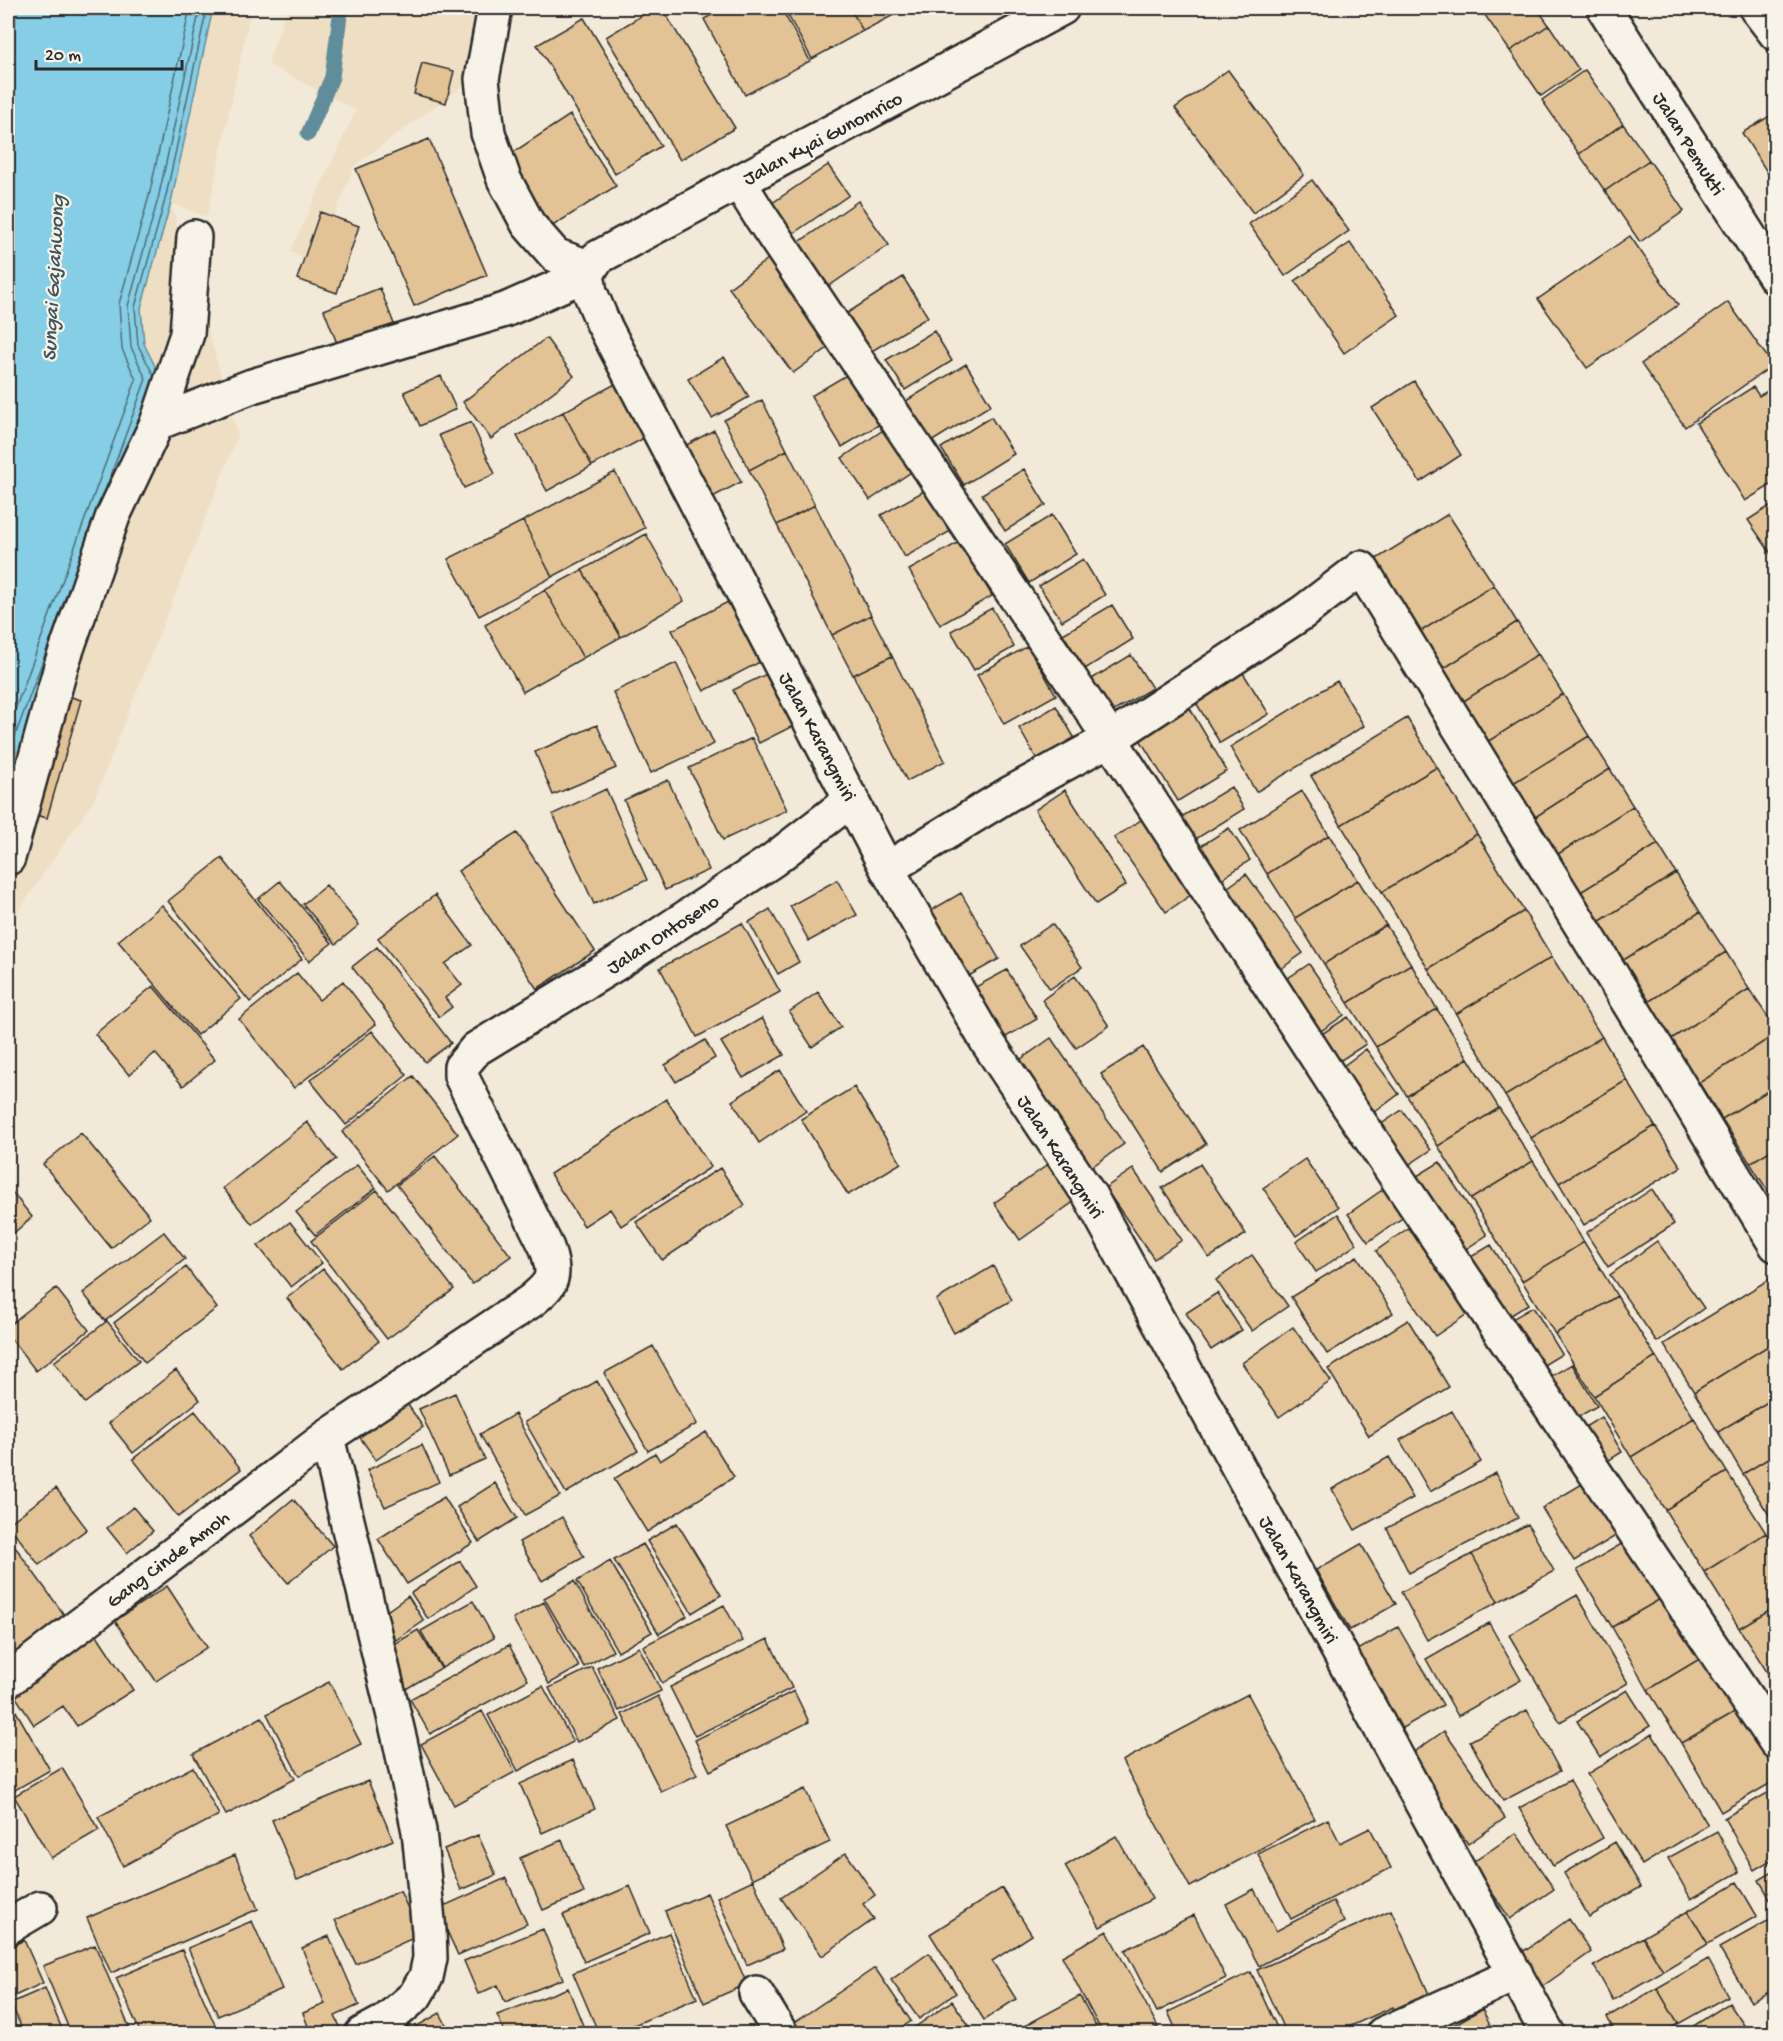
<svg xmlns="http://www.w3.org/2000/svg" width="1783" height="2041" viewBox="0 0 1783 2041" font-family="'Gochi Hand',sans-serif">
	<style>
		.built { fill: #eedec4 }
		.water { fill: #85cee6; stroke: #618d9b; stroke-width: 1.5 }
		.lines { fill: none; stroke-linecap: round; stroke-linejoin: round }
		.shore { stroke: #4f6c76; stroke-width: 1.5 }
		.stream { stroke: #618d9b; stroke-width: 15 }
		.building { fill: #e3c396; stroke: #2b2b2b; stroke-width: 1.5 }
		.minor-casing { stroke: #2b2b2b; stroke-width: 38 }
		.minor { stroke: #f7f3e8; stroke-width: 33 }
		.labels { text-anchor: middle; stroke-width: 4.5; stroke-linejoin: round; paint-order: stroke }
		.street-label { font-size: 20px; fill: #2b2b2b; stroke: #f7f3e8 }
		.water-label { font-size: 21px; font-style: italic; fill: #42545a; stroke: #f7f3e8 }
	</style>
	<rect width="100%" height="100%" fill="#f3e9d8"/>
	<filter id="ink" filterUnits="userSpaceOnUse"><feTurbulence type="fractalNoise" baseFrequency=".0167" numOctaves="2"/><feDisplacementMap in="SourceGraphic" scale="12" xChannelSelector="R" yChannelSelector="G"/><feConvolveMatrix kernelMatrix="1 2 1 2 8 2 1 2 1" color-interpolation-filters="sRGB"/></filter>
	<g filter="url(#ink)">
		<path class="built" d="M213,8H251L207,217L171,203L238,435L94,800L16,914L8,921V794L161,378L144,344L141,308L171,202Z
			M287,8H488L476,76L354,166L316,263L290,252L356,110L268,64Z"/>
		<path class="water" d="M8,8H213L171,202L141,308L144,344L161,378L8,794Z"/>
		<g class="lines">
			<path class="shore" d="M154,376L138,345L135,307L165,200L207,8
				M105,491L146,379L131,347L128,306L158,199L200,8
				M8,729L136,380L122,349L119,304L149,196L190,8
				M8,755L67,595"/>
			<path class="stream" d="M308,134L332,77L341,8"/>
		</g>
		<path class="building" d="M654,8H662L735,128L680,160L606,37Z
			M725,8H781L810,61L745,95L704,19Z
			M784,8H850L863,31L812,59Z
			M850,8H907L863,31Z
			M1480,8H1537L1549,25L1510,51Z
			M584,18L661,146L615,174L537,45Z
			M1549,25L1579,70L1541,96L1510,51Z
			M422,63L454,71L446,103L414,94Z
			M1228,70L1304,175L1253,213L1175,108Z
			M1585,70L1623,124L1579,154L1542,100Z
			M1776,112V186L1742,133Z
			M570,115L616,186L551,227L506,157Z
			M1623,124L1649,160L1605,191L1579,154Z
			M429,139L487,275L414,306L356,169Z
			M1649,160L1684,211L1640,242L1605,191Z
			M828,165L849,195L785,239L765,208Z
			M1312,180L1349,231L1285,276L1249,224Z
			M858,201L889,245L826,288L795,245Z
			M320,212L359,226L337,293L297,279Z
			M1630,236L1678,305L1587,368L1538,299Z
			M1350,243L1399,315L1344,353L1295,281Z
			M772,256L836,342L793,373L729,288Z
			M903,277L928,317L862,357L838,319Z
			M380,288L394,324L338,346L324,310Z
			M1728,302L1773,365L1685,427L1641,364Z
			M934,331L952,361L905,390L886,360Z
			M546,338L574,376L491,439L463,402Z
			M724,357L749,397L712,418L688,379Z
			M966,364L991,405L931,442L906,401Z
			M860,367L890,418L842,447L811,396Z
			M441,376L456,409L420,426L404,392Z
			M1414,381L1461,455L1420,482L1372,408Z
			M619,382L648,436L592,466L563,412Z
			M1776,386V482L1745,501L1696,423L1753,387L1759,396Z
			M762,400L787,450L749,470L724,420Z
			M563,412L592,466L547,491L517,436Z
			M991,417L1014,454L964,485L941,448Z
			M471,422L495,474L464,488L439,435Z
			M889,426L917,468L870,500L842,458Z
			M714,430L741,482L709,499L681,448Z
			M787,450L815,505L777,525L749,470Z
			M1024,469L1046,505L1005,531L982,494Z
			M615,472L645,528L552,577L523,521Z
			M933,486L956,528L905,557L881,515Z
			M1776,502V561L1748,520Z
			M815,505L871,615L832,635L777,525Z
			M1448,514L1494,585L1415,635L1370,563Z
			M1052,515L1076,554L1029,583L1005,544Z
			M523,521L552,577L479,616L448,559Z
			M646,534L684,601L621,637L582,570Z
			M961,541L992,596L940,625L909,570Z
			M1083,559L1105,595L1062,621L1039,586Z
			M582,570L621,637L583,658L545,590Z
			M1494,585L1517,622L1438,672L1415,635Z
			M545,590L583,658L523,692L485,625Z
			M728,602L760,662L704,691L672,630Z
			M1112,605L1133,639L1085,669L1063,634Z
			M992,608L1014,647L974,670L951,631Z
			M871,615L892,656L853,675L832,635Z
			M1517,622L1538,654L1459,704L1438,672Z
			M1028,646L1056,695L1004,724L977,675Z
			M1538,654L1563,694L1484,744L1459,704Z
			M1131,655L1152,688L1111,713L1090,680Z
			M892,656L945,761L907,781L853,675Z
			M676,663L714,744L651,773L613,692Z
			M1238,665L1269,714L1220,743L1191,694Z
			M777,669L803,721L759,743L733,690Z
			M1337,681L1364,726L1256,792L1230,747Z
			M62,694L81,700L47,818L28,813Z
			M1563,694L1589,736L1510,785L1484,744Z
			M1056,706L1078,744L1040,765L1019,728Z
			M1189,707L1227,771L1178,801L1139,738Z
			M1407,718L1437,767L1341,825L1311,776Z
			M597,725L616,768L553,795L535,752Z
			M1589,736L1610,769L1532,819L1510,785Z
			M752,738L787,810L723,840L689,768Z
			M1437,767L1477,834L1382,892L1341,825Z
			M1610,769L1633,806L1555,856L1532,819Z
			M668,780L709,870L665,890L624,800Z
			M1231,787L1244,809L1191,842L1178,819Z
			M606,789L647,880L594,904L553,814Z
			M1065,790L1126,885L1096,904L1035,810Z
			M1302,791L1329,835L1267,874L1240,830Z
			M1633,806L1658,844L1579,893L1555,856Z
			M1150,814L1201,888L1166,912L1114,838Z
			M1229,828L1250,860L1211,886L1190,853Z
			M517,833L595,951L537,989L458,871Z
			M1477,834L1524,911L1428,969L1382,892Z
			M1329,835L1358,880L1295,918L1267,874Z
			M1658,844L1676,873L1597,923L1579,893Z
			M222,858L302,959L250,1002L168,901Z
			M1676,873L1700,912L1622,961L1597,923Z
			M1246,874L1303,953L1275,973L1219,894Z
			M837,880L857,915L809,941L790,906Z
			M1358,880L1386,925L1324,964L1295,918Z
			M280,881L332,943L309,961L258,899Z
			M326,885L359,925L336,944L303,904Z
			M961,893L999,959L967,977L930,911Z
			M435,895L472,945L445,964L462,985L445,998L452,1007L439,1017L378,938Z
			M162,905L241,999L197,1035L118,941Z
			M770,909L799,962L778,974L749,922Z
			M1524,911L1552,957L1456,1014L1428,969Z
			M1700,912L1726,952L1648,1002L1622,961Z
			M742,923L780,992L697,1037L660,968Z
			M1052,924L1082,967L1050,989L1020,946Z
			M1386,925L1411,964L1348,1003L1324,964Z
			M377,947L451,1043L425,1062L352,967Z
			M1726,952L1749,989L1671,1039L1648,1002Z
			M1552,957L1602,1037L1505,1096L1456,1014Z
			M1309,964L1344,1015L1315,1035L1279,984Z
			M1411,964L1437,1009L1376,1047L1348,1003Z
			M1007,970L1037,1019L999,1041L970,990Z
			M297,973L319,1000L343,981L376,1024L294,1088L239,1019Z
			M1075,976L1109,1026L1076,1048L1042,1000Z
			M153,986L215,1060L183,1086L155,1053L129,1075L95,1034Z
			M1749,989L1776,1029V1034L1699,1083L1671,1039Z
			M818,992L841,1027L812,1047L789,1012Z
			M1437,1009L1468,1058L1407,1096L1376,1047Z
			M1348,1017L1366,1044L1338,1062L1320,1035Z
			M762,1018L784,1055L743,1078L721,1042Z
			M372,1031L407,1075L346,1125L310,1080Z
			M1776,1034V1086L1722,1119L1699,1083Z
			M1602,1037L1627,1080L1531,1138L1505,1096Z
			M1051,1038L1124,1144L1090,1168L1017,1062Z
			M705,1040L715,1058L676,1082L665,1065Z
			M1143,1047L1206,1144L1163,1172L1101,1074Z
			M1366,1049L1399,1094L1375,1112L1342,1067Z
			M1468,1058L1499,1108L1438,1146L1407,1096Z
			M780,1070L806,1111L759,1143L732,1101Z
			M413,1076L458,1134L388,1190L342,1132Z
			M1627,1080L1655,1126L1559,1183L1531,1138Z
			M1776,1086V1147L1750,1163L1722,1119Z
			M854,1087L901,1163L848,1195L801,1119Z
			M666,1099L711,1167L621,1226L610,1209L584,1226L550,1174Z
			M1499,1108L1533,1161L1471,1199L1438,1146Z
			M1402,1110L1431,1150L1401,1170L1374,1129Z
			M307,1122L336,1159L252,1224L223,1188Z
			M1655,1126L1681,1167L1584,1225L1559,1183Z
			M81,1133L150,1217L111,1248L43,1164Z
			M1776,1147V1204L1750,1163Z
			M435,1156L511,1256L472,1284L397,1185Z
			M1305,1159L1338,1207L1296,1236L1263,1188Z
			M1053,1161L1079,1198L1020,1240L994,1203Z
			M1533,1161L1584,1242L1522,1281L1471,1199Z
			M1440,1162L1487,1235L1460,1253L1412,1179Z
			M1200,1164L1246,1234L1209,1258L1162,1188Z
			M357,1165L376,1188L315,1235L296,1212Z
			M720,1168L745,1205L662,1260L636,1222Z
			M1133,1169L1182,1240L1154,1259L1105,1188Z
			M8,1187L32,1217L8,1238Z
			M1385,1188L1405,1216L1368,1242L1348,1214Z
			M1652,1189L1674,1224L1608,1267L1586,1233Z
			M377,1190L454,1289L387,1339L311,1241Z
			M1338,1214L1357,1244L1316,1272L1296,1242Z
			M290,1222L322,1263L291,1287L258,1246Z
			M1414,1224L1473,1310L1435,1336L1376,1251Z
			M164,1232L185,1259L105,1321L83,1293Z
			M1657,1241L1704,1308L1657,1342L1610,1275Z
			M1584,1242L1617,1296L1555,1334L1522,1281Z
			M1491,1245L1529,1304L1500,1322L1461,1263Z
			M1252,1255L1288,1306L1252,1331L1216,1280Z
			M1357,1256L1393,1313L1327,1354L1291,1297Z
			M993,1266L1012,1300L954,1333L936,1300Z
			M186,1267L217,1308L145,1363L114,1323Z
			M323,1269L379,1341L343,1369L287,1298Z
			M1776,1275V1341L1694,1392L1664,1344Z
			M56,1288L89,1330L36,1371L8,1335V1326Z
			M1217,1293L1242,1330L1211,1350L1186,1313Z
			M1617,1296L1656,1357L1594,1396L1555,1334Z
			M1533,1307L1562,1354L1534,1371L1505,1323Z
			M1408,1320L1449,1387L1369,1436L1328,1369Z
			M107,1321L139,1361L85,1403L54,1362Z
			M1293,1327L1331,1381L1279,1417L1242,1363Z
			M1776,1341V1397L1718,1432L1694,1392Z
			M653,1346L697,1424L648,1451L604,1373Z
			M1656,1357L1694,1418L1631,1457L1594,1396Z
			M1572,1364L1597,1406L1568,1423L1543,1381Z
			M176,1370L200,1400L133,1453L109,1423Z
			M597,1381L638,1451L566,1493L525,1422Z
			M455,1393L485,1459L449,1475L419,1409Z
			M402,1396L423,1427L376,1460L354,1429Z
			M1776,1397V1454L1743,1474L1718,1432Z
			M195,1411L241,1469L178,1517L133,1459Z
			M1452,1411L1481,1462L1430,1492L1400,1440Z
			M515,1414L560,1496L525,1515L480,1434Z
			M1601,1417L1622,1452L1598,1467L1577,1432Z
			M1694,1418L1727,1472L1665,1510L1631,1457Z
			M706,1432L734,1477L647,1532L614,1479L655,1453L660,1461Z
			M422,1445L439,1482L385,1507L367,1470Z
			M1776,1454V1520L1773,1521L1743,1474Z
			M1389,1457L1413,1498L1355,1530L1332,1489Z
			M1727,1472L1766,1533L1704,1572L1665,1510Z
			M1496,1473L1518,1518L1409,1573L1387,1528Z
			M1592,1478L1624,1531L1574,1561L1542,1508Z
			M495,1483L517,1518L479,1542L457,1507Z
			M56,1488L87,1529L39,1565L8,1524Z
			M444,1497L473,1543L407,1584L378,1539Z
			M293,1499L333,1546L288,1583L249,1536Z
			M133,1507L153,1531L127,1553L107,1528Z
			M562,1517L584,1557L542,1581L519,1542Z
			M677,1523L721,1595L692,1613L647,1541Z
			M1528,1524L1554,1571L1498,1602L1472,1554Z
			M1766,1533L1776,1549V1606L1739,1628L1704,1572Z
			M1635,1536L1669,1594L1612,1627L1577,1570Z
			M8,1537L68,1620L13,1661L8,1653Z
			M643,1544L687,1616L659,1634L614,1560Z
			M1361,1544L1396,1604L1350,1630L1316,1570Z
			M1472,1554L1498,1602L1427,1640L1401,1592Z
			M460,1561L476,1586L428,1619L411,1593Z
			M610,1561L652,1632L618,1652L577,1581Z
			M574,1581L613,1651L584,1667L544,1598Z
			M167,1586L207,1647L156,1681L115,1621Z
			M1669,1594L1706,1655L1648,1690L1612,1627Z
			M1577,1595L1628,1683L1560,1722L1509,1635Z
			M408,1596L424,1621L396,1640L380,1616Z
			M473,1601L494,1638L442,1668L421,1631Z
			M544,1602L579,1667L549,1684L513,1619Z
			M724,1605L743,1641L662,1683L643,1646Z
			M1776,1606V1686L1739,1628Z
			M1489,1623L1521,1680L1458,1716L1426,1659Z
			M1398,1627L1443,1705L1395,1732L1351,1654Z
			M418,1630L441,1668L406,1689L383,1651Z
			M95,1632L133,1690L77,1726L63,1706L34,1725L10,1688Z
			M768,1639L792,1688L695,1736L670,1687Z
			M509,1645L528,1680L430,1734L410,1699Z
			M639,1647L661,1691L619,1711L597,1668Z
			M1706,1655L1738,1710L1681,1743L1648,1690Z
			M592,1667L620,1720L577,1742L549,1688Z
			M329,1682L361,1744L299,1776L267,1714Z
			M543,1686L573,1742L518,1771L488,1715Z
			M1627,1690L1650,1726L1600,1757L1577,1721Z
			M794,1691L809,1722L710,1771L695,1740Z
			M1248,1694L1315,1819L1190,1887L1122,1761Z
			M658,1696L697,1775L661,1792L622,1714Z
			M10,1701L50,1770L8,1794V1702Z
			M1527,1710L1560,1771L1503,1801L1470,1741Z
			M1738,1710L1776,1772V1780L1721,1812L1681,1743Z
			M482,1711L515,1772L454,1805L421,1744Z
			M262,1717L295,1779L226,1815L193,1754Z
			M1444,1731L1505,1818L1468,1844L1407,1757Z
			M1652,1734L1708,1825L1642,1865L1587,1774Z
			M573,1760L595,1809L542,1833L520,1784Z
			M193,1767L219,1815L123,1866L98,1817Z
			M62,1768L99,1830L51,1858L14,1796Z
			M1570,1780L1603,1838L1553,1866L1519,1808Z
			M368,1781L393,1840L297,1880L272,1820Z
			M1776,1788V1857L1754,1870L1724,1818Z
			M805,1789L830,1842L752,1879L726,1826Z
			M1328,1819L1340,1843L1370,1828L1391,1868L1291,1919L1258,1854Z
			M1717,1831L1739,1872L1691,1899L1668,1858Z
			M1516,1833L1554,1889L1510,1919L1472,1863Z
			M478,1835L496,1875L461,1890L444,1849Z
			M1116,1836L1152,1899L1100,1927L1065,1866Z
			M562,1840L584,1893L543,1910L520,1858Z
			M1615,1842L1641,1887L1589,1917L1564,1873Z
			M846,1853L875,1895L863,1904L874,1919L822,1956L781,1898Z
			M235,1855L258,1909L111,1973L87,1918Z
			M1776,1870V1909L1759,1880Z
			M506,1878L527,1924L458,1955L437,1909Z
			M753,1880L783,1949L747,1965L717,1897Z
			M1737,1882L1757,1916L1708,1944L1688,1911Z
			M630,1886L650,1933L584,1962L563,1915Z
			M1002,1888L1032,1935L992,1961L1016,1999L984,2020L930,1934Z
			M1254,1889L1276,1931L1333,1901L1344,1922L1259,1966L1226,1904Z
			M400,1891L420,1935L356,1964L335,1920Z
			M707,1893L747,1984L704,2003L665,1911Z
			M1391,1910L1434,2005L1399,2022L1393,2007L1333,2034H1286L1257,1970Z
			M1688,1911L1708,1944L1663,1971L1643,1937Z
			M1194,1915L1226,1978L1157,2012L1125,1950Z
			M1569,1919L1591,1952L1543,1986L1521,1953Z
			M1771,1919L1776,1926V1988L1751,2002L1719,1948Z
			M252,1921L282,1989L218,2016L188,1948Z
			M543,1929L563,1979L505,2002L498,1985L478,1994L464,1961Z
			M1107,1931L1158,2027L1145,2034H1103L1062,1956Z
			M669,1933L697,1998L613,2034H599L573,1973Z
			M329,1936L359,2005L335,2016L341,2029L330,2034H311L303,2013L325,2004L302,1948Z
			M1643,1937L1663,1971L1613,2000L1594,1966Z
			M24,1940L43,1983L8,1999V1948Z
			M95,1945L132,2034H71L43,1966Z
			M182,1950L219,2034H141L116,1978Z
			M929,1953L956,1993L919,2019L891,1980Z
			M1708,1959L1728,1996L1678,2024L1657,1988Z
			M875,1968L911,2021L893,2034H794L789,2026Z
			M1251,1972L1280,2034H1178L1168,2012Z
			M45,1988L64,2034H24L11,2003Z
			M568,1988L584,2028L571,2034H505L497,2015Z
			M1657,1988L1678,2024L1661,2034H1616L1607,2017Z
			M1080,1996L1100,2034H1027L1024,2026Z
			M952,2001L975,2034H918L914,2028Z
			M1729,2003L1750,2034H1681Z
			M1482,2009L1495,2034H1437Z
			M440,2013L451,2034H403Z"/>
		<g class="lines">
			<g class="minor-casing">
				<path id="minor" d="M495,8L482,79L488,133L504,179L528,224L555,255L591,268
					M1604,8L1776,278
					M1756,8L1776,34
					M739,182L759,214L1088,705L1344,1099L1776,1742
					M587,274L590,292L603,323L887,869L988,1043L1090,1196L1548,2034
					M587,274L597,258L1062,8
					M157,423L252,386L505,310L587,274
					M8,858L62,663L113,516L157,423L187,334L194,237
					M887,869L1009,794L1110,739L1302,613L1361,568L1656,1047L1776,1245
					M327,1437L400,1741L419,1831L429,1931L430,1958L426,1977L415,1996L386,2021L362,2034
					M8,1680L327,1437L531,1301C554,1282 556,1277 547,1248L461,1076V1067L476,1049L617,963L773,860L852,799
					M8,1927L40,1908
					M756,1993L781,2034
					M1383,2034L1516,1974"/>
			</g>
			<use href="#minor" class="minor"/>
		</g>
	</g>
	<g class="labels">
		<g class="street-label">
			<text transform="translate(822 137) rotate(-28)" y="7">Jalan Kyai Gunomrico</text>
			<text transform="translate(1690 143) rotate(58)" y="7">Jalan Pemukti</text>
			<text transform="translate(819 736) rotate(62)" y="7">Jalan Karangmiri</text>
			<text transform="translate(662 933) rotate(-33)" y="7">Jalan Ontoseno</text>
			<text transform="translate(1062 1156) rotate(57)" y="7">Jalan Karangmiri</text>
			<text transform="translate(167 1558) rotate(-37)" y="7">Gang Cinde Amoh</text>
			<text transform="translate(1300 1579) rotate(61)" y="7">Jalan Karangmiri</text>
		</g>
		<g class="water-label">
			<text transform="translate(52 278) rotate(-87)" y="7">Sungai Gajahwong</text>
		</g>
	</g>
	<rect width="1783" height="2041" fill="none" stroke="#f7f3e8" stroke-width="30"/>
	<rect x="15" y="15" width="1753" height="2011" fill="none" stroke="#2b2b2b" stroke-width="2" filter="url(#ink)"/>
	<path d="M36 60v9h146v-9" fill="none" stroke="#2b2b2b" stroke-width="3"/>
	<text x="45" y="60" font-size="18" fill="#2b2b2b" stroke="#f7f3e8" stroke-width="4.5" paint-order="stroke">20 m</text>
</svg>
